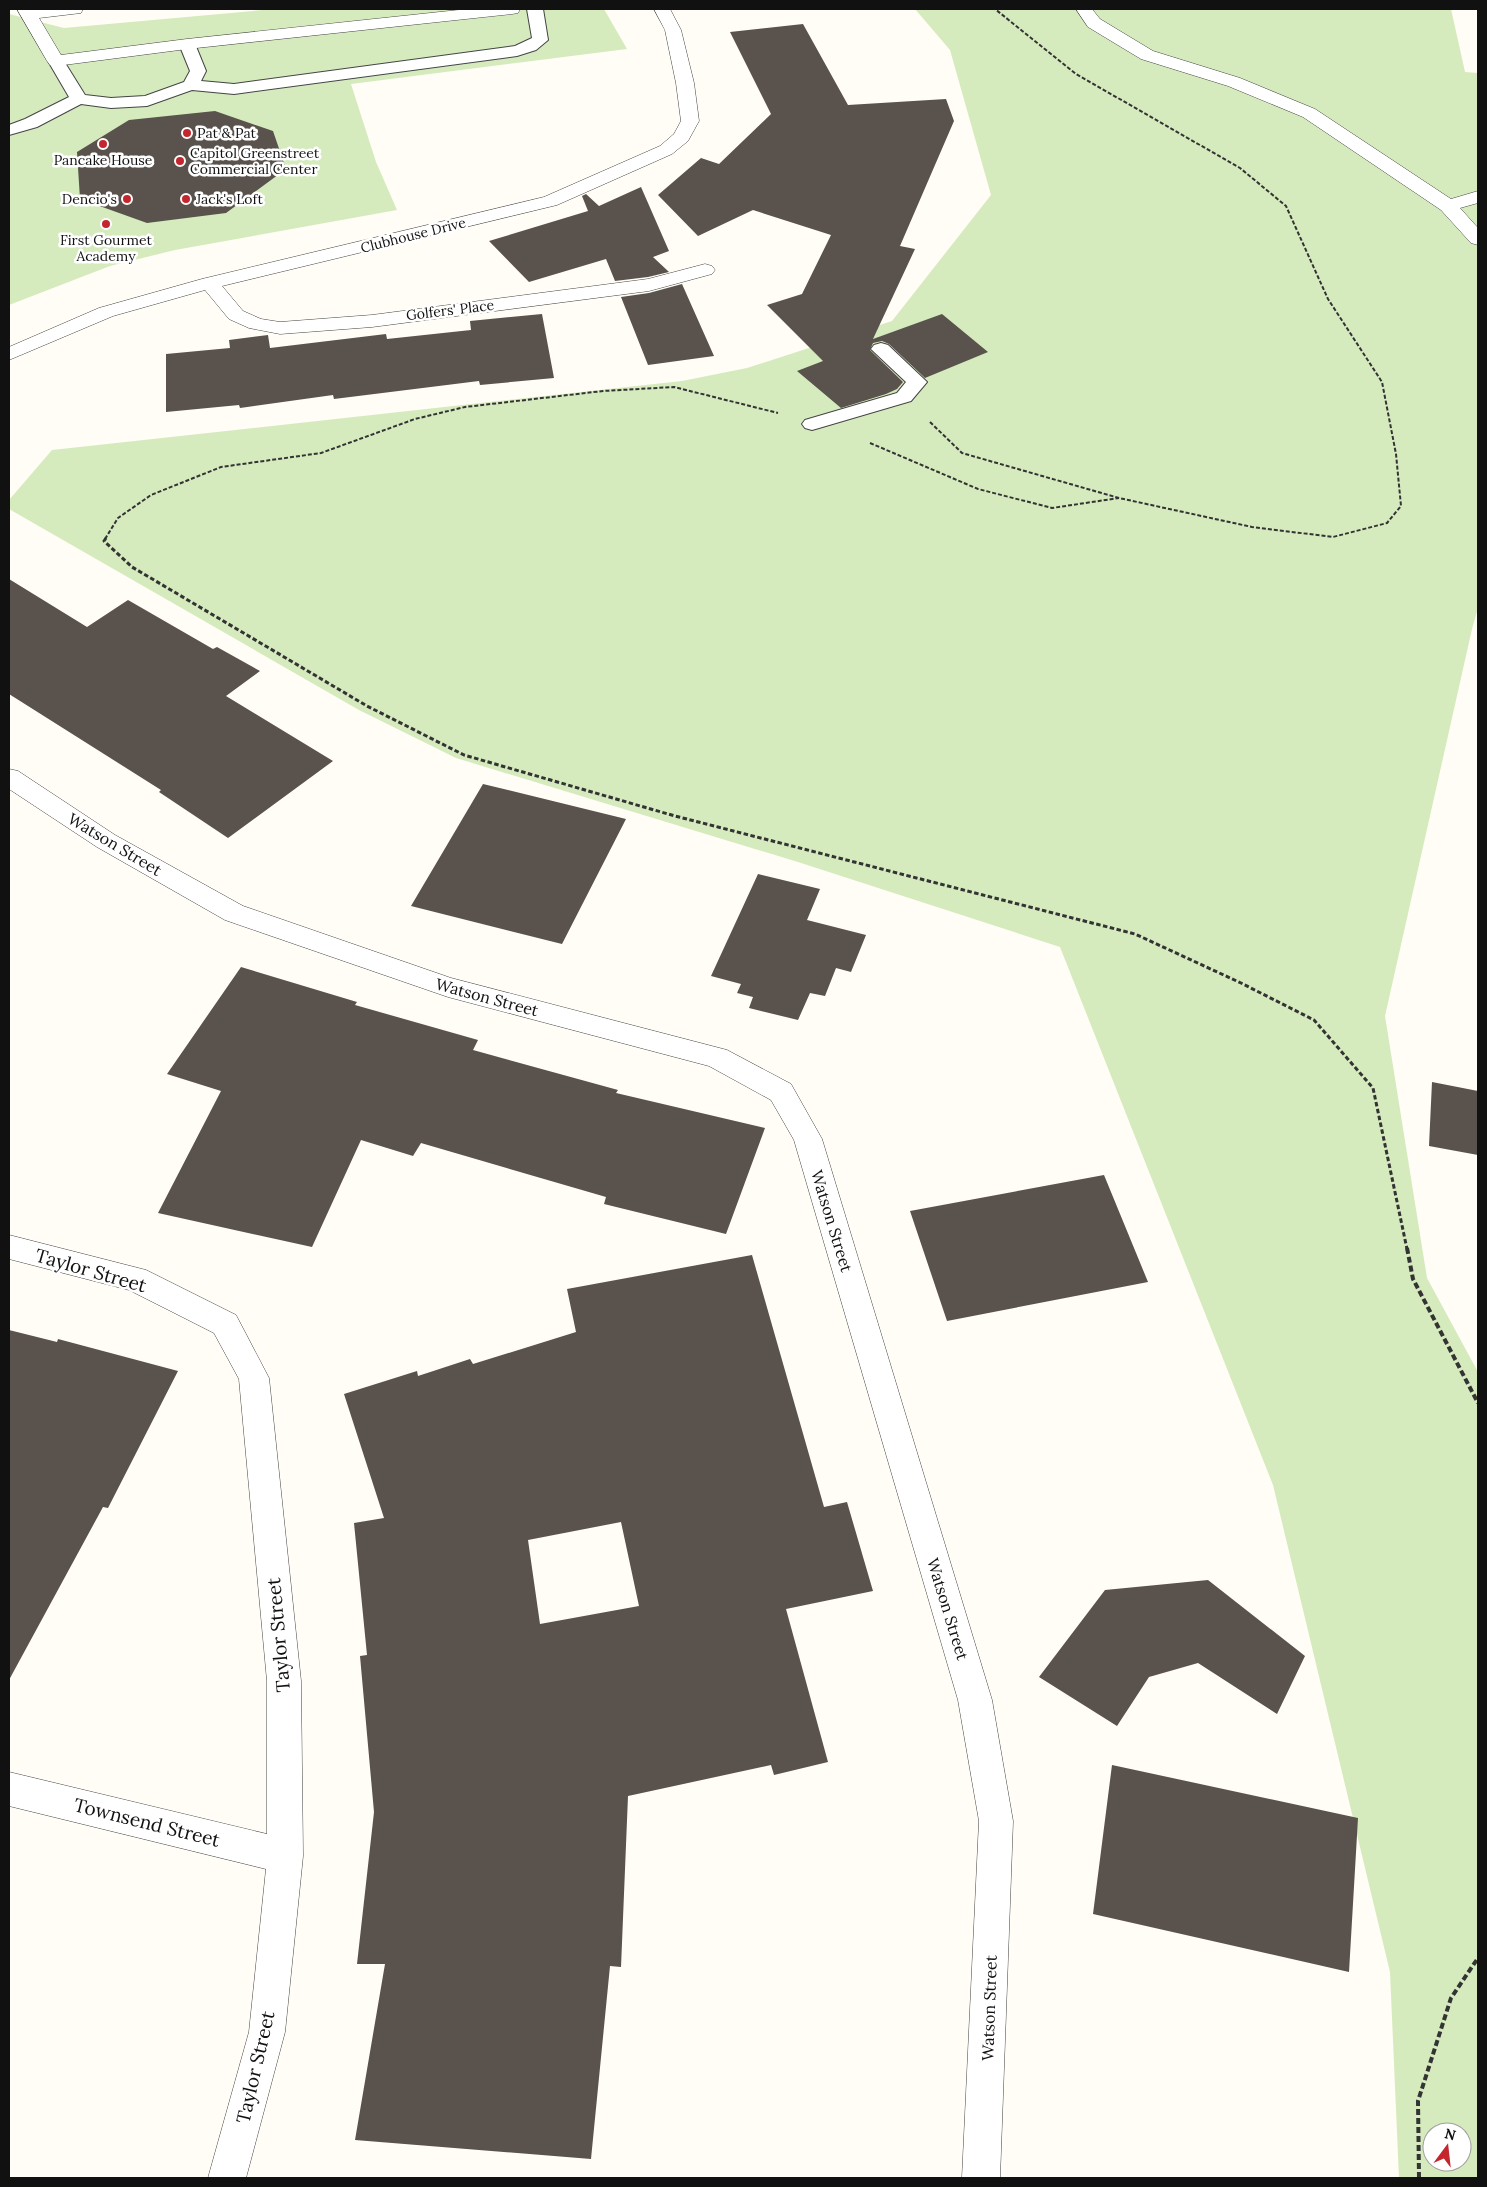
<svg xmlns="http://www.w3.org/2000/svg" width="1487" height="2187" viewBox="0 0 1487 2187" font-family="Lora,serif">
	<style>
		.green { fill: #d5ebbd; fill-rule: evenodd }
		.building { fill: #5a524d; fill-rule: evenodd }
		.lines { fill: none; stroke-linecap: round; stroke-linejoin: round }
		.service-casing { stroke: #444; stroke-width: 2 }
		.minor-casing { stroke: #444; stroke-width: 1 }
		.path-far2 { stroke: #333; stroke-width: 2; stroke-dasharray: 4 2; stroke-linecap: butt }
		.path-far1 { stroke: #333; stroke-width: 3; stroke-dasharray: 4.5 2.5; stroke-linecap: butt }
		.path { stroke: #333; stroke-width: 4; stroke-dasharray: 6 3; stroke-linecap: butt }
		.service { fill: #fff; fill-rule: evenodd }
		.minor { fill: #fff; fill-rule: evenodd }
		.poi-dot { fill: #c4262e; stroke: #fff; stroke-width: 2 }
		.labels { text-anchor: middle; stroke-width: 5; stroke-linejoin: round; paint-order: stroke }
		.far-poi-label { font-size: 14px; fill: #111; stroke: #fff; text-anchor: start }
		.far-street-label { font-size: 14px; fill: #111; stroke: #fff }
		.street-label { font-size: 16px; fill: #111; stroke: #fff }
		.near-street-label { font-size: 19px; fill: #111; stroke: #fff }
	</style>
	<rect width="100%" height="100%" fill="#fffdf5"/>
	<path class="green" d="M274,9H604L627,49L351,84L376,162L397,210L175,250L110,266L9,305V14L64,28Z
		M915,9H1451L1465,72L1478,73V608L1472,629L1385,1016L1427,1278L1478,1372V2178H1399L1390,1972L1273,1485L1060,947L798,862L456,758L359,710L9,509V500L52,450L682,381L747,368L892,321L991,195L950,50ZM1432,2132H1462V2162H1432Z"/>
	<path class="building" d="M803,24L848,105L946,99L954,121L900,246L915,249L873,339L942,314L988,352L925,378L889,344L882,341L873,343L870,350L903,382L897,389L886,394L841,408L797,371L823,361L767,305L802,294L831,235L753,210L698,236L658,195L701,158L719,164L771,114L730,32Z
		M215,111L273,131L286,169L226,213L147,223L80,199L77,152L129,120Z
		M641,187L669,251L653,257L669,272L648,277L615,281L606,259L529,282L489,241L588,211L582,196L586,194L599,206Z
		M682,284L714,356L648,365L621,297L649,293Z
		M542,314L554,378L480,385L479,381L334,399L333,395L240,408L239,405L166,412V354L230,348L229,340L268,335L270,348L386,334L387,339L471,330L470,321Z
		M9,579L87,627L128,600L213,649L217,647L260,671L226,696L333,761L228,838L159,792L161,790L9,694Z
		M483,784L626,819L562,944L411,906Z
		M758,874L820,889L807,920L866,935L851,972L836,968L825,996L810,993L798,1020L749,1008L753,997L737,993L741,984L711,976Z
		M241,967L357,1002L355,1005L478,1040L473,1050L618,1090L616,1093L765,1128L726,1234L604,1204L606,1197L421,1143L413,1156L361,1140L312,1247L158,1213L221,1091L167,1074Z
		M1432,1082L1478,1091V1155L1429,1146Z
		M1104,1175L1148,1282L947,1321L910,1211Z
		M752,1255L824,1507L847,1502L873,1591L786,1609L828,1762L774,1775L771,1765L628,1796L621,1967L610,1966L591,2159L355,2140L385,1964H357L374,1812L360,1656L367,1655L354,1523L384,1518L344,1394L417,1371L418,1376L470,1359L473,1364L576,1332L567,1289ZM621,1522L639,1606L540,1624L528,1540Z
		M9,1330L57,1342L58,1339L178,1371L108,1508L103,1507L9,1680Z
		M1208,1580L1305,1656L1277,1714L1198,1663L1149,1677L1117,1726L1039,1677L1105,1590Z
		M1112,1765L1358,1818L1349,1972L1093,1914Z"/>
	<g class="lines">
		<g class="service-casing">
			<path id="service" d="M527,9H543L548,40L536,50L517,56L234,94L192,90L147,106L111,108L81,104L37,127L9,135V125L25,119L69,97L48,61L50,58H62L85,95L111,98L145,96L184,82L190,71L179,44L181,41H193L195,44L206,71L201,81L234,84L515,46L532,38Z
				M881,343L888,345L927,382L911,401L819,428L812,430L805,428L802,424L805,420L897,393L906,382L871,349L874,345Z"/>
		</g>
		<g class="minor-casing">
			<path id="minor" d="M17,9H83L81,13L39,18L61,55L187,39L468,9H520L518,13L512,14L187,49L56,66L50,65L47,61Z
				M654,9H670L681,30L694,83L699,121L688,141L672,154L557,205L222,286L243,311L261,319L280,322L372,315L648,279L705,264L712,266L715,270L712,274L649,291L372,327L280,334L249,328L229,319L205,290L113,316L9,360V347L99,308L202,279L544,197L660,146L674,134L681,121L676,83L665,30Z
				M1076,9H1092L1100,19L1153,51L1240,78L1315,109L1451,199L1478,191V203L1460,208L1478,228V245L1471,243L1441,210L1303,117L1228,86L1141,59L1088,27Z
				M9,769L18,771L115,835L243,906L451,978L727,1050L791,1084L822,1139L992,1700L1013,1821L1000,2178H962L979,1821L958,1700L794,1140L771,1100L709,1066L448,997L225,920L97,847L9,789Z
				M9,1235L146,1270L236,1315L269,1378L301,1681L303,1856L285,2032L246,2178H208L249,2032L266,1869L9,1806V1772L267,1834V1681L239,1379L214,1333L129,1290L9,1259Z"/>
		</g>
		<path class="path-far2" d="M930,422L962,453L1119,498L1252,527L1333,537L1387,523L1401,506L1396,454L1382,382L1328,299L1286,206L1240,168L1076,74L995,9
			M870,443L978,489L1052,508L1119,498
			M105,539L118,518L151,495L221,467L321,453L415,419L465,407L603,391L674,387L778,413"/>
		<path class="path-far1" d="M106,538L104,541L132,567L367,706L464,755L675,816L1135,934L1241,983L1314,1020L1373,1088L1407,1249"/>
		<path class="path" d="M1407,1248L1413,1279L1478,1403
			M1419,2178L1418,2101L1451,1998L1478,1958"/>
		<use href="#service" class="service"/>
		<use href="#minor" class="minor"/>
	</g>
	<g class="poi-dot">
		<circle cx="187" cy="133" r="5"/>
		<circle cx="103" cy="144" r="5"/>
		<circle cx="180" cy="161" r="5"/>
		<circle cx="127" cy="199" r="5"/>
		<circle cx="186" cy="199" r="5"/>
		<circle cx="106" cy="224" r="5"/>
	</g>
	<g class="labels">
		<g class="far-poi-label">
			<text x="197" y="138">Pat &amp; Pat</text>
			<text x="190" y="158">Capitol Greenstreet<tspan x="190" dy="16">Commercial Center</tspan></text>
			<text x="103" y="165" text-anchor="middle">Pancake House</text>
			<text x="117" y="204" text-anchor="end">Dencio's</text>
			<text x="196" y="204">Jack's Loft</text>
			<text x="106" y="245" text-anchor="middle">First Gourmet<tspan x="106" dy="16">Academy</tspan></text>
		</g>
		<g class="far-street-label">
			<text transform="translate(413 235) rotate(-14)" y="5">Clubhouse Drive</text>
			<text transform="translate(450 310) rotate(-7)" y="5">Golfers' Place</text>
		</g>
		<g class="street-label">
			<text transform="translate(115 844) rotate(31)" y="6">Watson Street</text>
			<text transform="translate(487 997) rotate(15)" y="6">Watson Street</text>
			<text transform="translate(832 1221) rotate(73)" y="6">Watson Street</text>
			<text transform="translate(948 1609) rotate(73)" y="6">Watson Street</text>
			<text transform="translate(989 2008) rotate(-88)" y="6">Watson Street</text>
		</g>
		<g class="near-street-label">
			<text transform="translate(91 1270) rotate(16)" y="7">Taylor Street</text>
			<text transform="translate(278 1635) rotate(-95)" y="7">Taylor Street</text>
			<text transform="translate(147 1822) rotate(14)" y="7">Townsend Street</text>
			<text transform="translate(255 2067) rotate(-77)" y="7">Taylor Street</text>
		</g>
	</g>
	<rect width="1487" height="2187" fill="none" stroke="#111111" stroke-width="20"/>
	<g transform="translate(1447 2147) rotate(15)"><circle r="24" fill="#ffffff" stroke="#a0a0a0"/>
	<path d="M0-4L9 19L0 12L-9 19Z" fill="#c4262e"/>
	<text y="-8" font-size="14" font-weight="bold" text-anchor="middle" fill="#111111">N</text>
	</g>
</svg>
